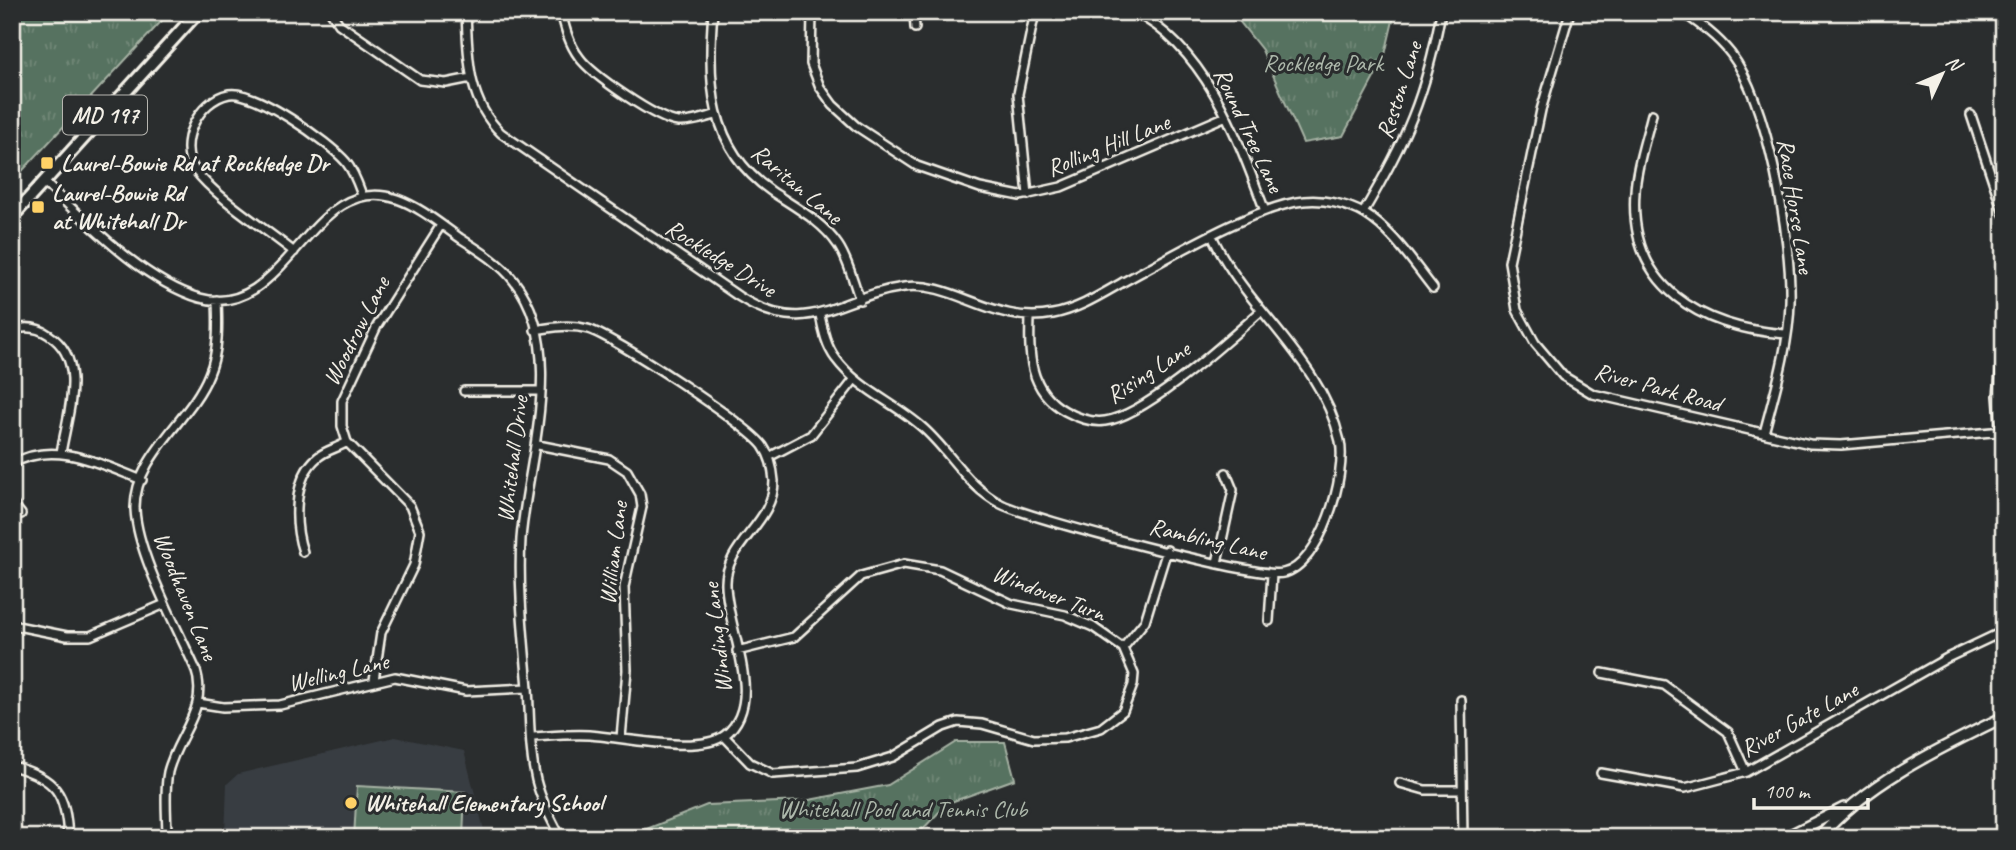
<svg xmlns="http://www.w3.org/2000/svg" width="2016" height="850" viewBox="0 0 2016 850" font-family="Caveat,sans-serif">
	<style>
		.built { fill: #393e43 }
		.grass { fill: url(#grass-tufts); stroke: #a6b2a4; stroke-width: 2 }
		.pitch { fill: #577260; stroke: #a6b2a4; stroke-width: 2 }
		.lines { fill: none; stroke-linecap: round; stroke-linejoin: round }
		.minor-casing { stroke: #f4f1e8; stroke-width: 12 }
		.tertiary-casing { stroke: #f4f1e8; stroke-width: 14 }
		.primary-casing { stroke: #f4f1e8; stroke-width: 16 }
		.minor { stroke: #2a2d2e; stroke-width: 7 }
		.tertiary { stroke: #2a2d2e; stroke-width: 9 }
		.primary { stroke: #2a2d2e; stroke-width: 10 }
		.poi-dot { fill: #ffd166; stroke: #2a2d2e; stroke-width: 2.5 }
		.labels { text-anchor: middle; stroke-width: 6; stroke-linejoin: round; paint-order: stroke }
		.shield { fill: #2a2d2e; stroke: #b7b6b0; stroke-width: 2 }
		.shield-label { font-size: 23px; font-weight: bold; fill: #f4f1e8 }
		.park-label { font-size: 24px; fill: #adb8ab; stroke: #2a2d2e }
		.street-label { font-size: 24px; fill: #f4f1e8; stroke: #2a2d2e }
		.poi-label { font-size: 24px; font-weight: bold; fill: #f4f1e8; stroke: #2a2d2e; text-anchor: start }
	</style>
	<defs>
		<pattern id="grass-tufts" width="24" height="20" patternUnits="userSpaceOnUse" patternTransform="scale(1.75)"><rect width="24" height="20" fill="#577260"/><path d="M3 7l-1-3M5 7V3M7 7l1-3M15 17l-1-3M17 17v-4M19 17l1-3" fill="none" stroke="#708777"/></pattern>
	</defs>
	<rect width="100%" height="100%" fill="#2a2d2e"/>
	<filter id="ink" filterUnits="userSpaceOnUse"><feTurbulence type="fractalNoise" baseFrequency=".0143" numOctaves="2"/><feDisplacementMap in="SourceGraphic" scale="14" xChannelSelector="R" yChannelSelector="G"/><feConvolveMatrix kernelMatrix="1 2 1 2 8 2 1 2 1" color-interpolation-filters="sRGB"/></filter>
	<g filter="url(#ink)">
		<path class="built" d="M395,737L464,751L485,834L483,838H225L227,784L238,774Z"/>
		<path class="grass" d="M12,12H170L12,182Z
			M1232,12H1395L1384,59L1343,136L1303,143L1262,50Z
			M956,742H1005L1015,779L948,803L914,838H624L707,805L804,801L888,785Z"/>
		<path class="pitch" d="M357,786L465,792L463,838H354Z"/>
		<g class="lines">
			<g class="minor-casing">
				<path id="minor" d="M331,12L339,24L420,80L446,83L471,78
					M466,12C468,57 467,100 501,133L738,296C808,341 837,296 904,287C954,280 993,326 1053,314C1079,309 1102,294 1125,281C1170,257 1255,206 1304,201C1324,199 1347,204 1365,214C1393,231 1413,263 1433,288
					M561,12C565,28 569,44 579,57C592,75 657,120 678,122C691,123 704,118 715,115
					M713,12C707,81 709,148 771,191C795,207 822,221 838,245C849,261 853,282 860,300
					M812,12L811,64L820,87L833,105L856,126L917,166L980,188L1020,196L1061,187L1224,117
					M914,12L915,28
					M1134,12C1207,49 1238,139 1265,211
					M1570,12L1541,110L1509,262L1517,310L1535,343L1563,376L1593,394L1810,444L1841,445L2004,431
					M1682,12C1701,25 1717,36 1731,54C1768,103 1792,240 1790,302C1789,346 1775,391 1764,433
					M466,13L477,12
					M1652,114C1646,139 1636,167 1635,192C1628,288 1702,328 1786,334
					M1971,115L2004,214
					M44,182C87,222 143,281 200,298C287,322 310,169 397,199C420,207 440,224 460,238C479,250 500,263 514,281C568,349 527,462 521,539C518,588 524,639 528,688C530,718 529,750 536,780C541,800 551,819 561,838
					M1028,195L1018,94L1035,12
					M1363,213C1406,140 1426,96 1441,12
					M294,252C266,229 215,197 195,170C176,145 198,100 229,94C254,89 329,142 346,162C354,172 358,184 362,195
					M820,315C823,330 826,346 836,359C858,389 895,403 922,427C950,451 967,487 1001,504C1030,519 1259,579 1283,573C1321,565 1347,475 1340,441C1321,358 1247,311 1212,236
					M1030,317C1029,354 1028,390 1065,411C1076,417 1092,423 1105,421C1146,416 1229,339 1261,311
					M12,330C25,326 38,327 49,335C88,360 67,415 61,453
					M2004,333L1998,396L2004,469
					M464,391H541
					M538,445L609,459L627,471L640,494L642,507L624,587L627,670L621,738
					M769,457L811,435L854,380
					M12,464C54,439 100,464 142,480
					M12,503L21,514
					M303,552C294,525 292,478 318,457C326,450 338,448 347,442
					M1217,563L1233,490L1226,473
					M1269,621L1272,574
					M12,625L67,636H90L165,604
					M1123,648L1145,621L1167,550
					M1602,673L1664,685L1728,732L1746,772
					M374,680L381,633L414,565L420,531L410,506L347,442L342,426V401L377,326L441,225
					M1461,700L1463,838
					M198,703L223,707L280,705L395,677L466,691L528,688
					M724,736L750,763L773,774L857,768L893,757L943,727L958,722L982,724L1034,739L1065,738L1101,728L1123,711L1133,685L1134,674L1123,648L1093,627L1065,615L1012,604L940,570L904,564L861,576L794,637L737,651
					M531,737C550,736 570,734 589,735C622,737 699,755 725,735C768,701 726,629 726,584C725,544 774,523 774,481C773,468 770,456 763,446C748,425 613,336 588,329C570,324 553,327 535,330
					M12,766C56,778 66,793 68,838
					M1601,773L1685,788L1746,772L1947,658L2004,631
					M1400,783L1425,790H1461
					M167,838C167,816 164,792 168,772C177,735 210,708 195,668C176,625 137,554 135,509C134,456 191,420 209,374C219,351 218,325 217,300
					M2003,838L2004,837"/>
			</g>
			<g class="tertiary-casing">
				<path id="tertiary" d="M1784,838L1844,808
					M1819,838C1866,783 1940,748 2004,717"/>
			</g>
			<g class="primary-casing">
				<path id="primary" d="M12,217L198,12"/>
			</g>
			<use href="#minor" class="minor"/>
			<use href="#tertiary" class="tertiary"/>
			<use href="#primary" class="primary"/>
		</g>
	</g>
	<g class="poi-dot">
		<rect x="40" y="156" width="14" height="14" rx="3.5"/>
		<rect x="31" y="200" width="14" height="14" rx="3.5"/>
		<circle cx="351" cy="803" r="7"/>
	</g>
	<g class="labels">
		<rect class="shield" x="63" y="95.5" width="84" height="39" rx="5"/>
		<g class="shield-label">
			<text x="105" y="123">MD 197</text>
		</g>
		<g class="park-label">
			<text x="1323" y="71">Rockledge Park</text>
			<text x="903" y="817">Whitehall Pool and Tennis Club</text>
		</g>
		<g class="street-label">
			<text transform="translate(1399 90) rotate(-72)" y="8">Reston Lane</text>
			<text transform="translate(1249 130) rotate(65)" y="8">Round Tree Lane</text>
			<text transform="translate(1108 145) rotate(-22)" y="8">Rolling Hill Lane</text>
			<text transform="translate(797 184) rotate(40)" y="8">Raritan Lane</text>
			<text transform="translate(1796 206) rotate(81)" y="8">Race Horse Lane</text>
			<text transform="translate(721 258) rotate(32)" y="8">Rockledge Drive</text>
			<text transform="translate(356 331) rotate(-63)" y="8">Woodrow Lane</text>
			<text transform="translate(1148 372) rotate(-33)" y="8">Rising Lane</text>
			<text transform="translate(1658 387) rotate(15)" y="8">River Park Road</text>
			<text transform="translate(512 459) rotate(-83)" y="8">Whitehall Drive</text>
			<text transform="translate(1208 539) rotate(13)" y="8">Rambling Lane</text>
			<text transform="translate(613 553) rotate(-83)" y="8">William Lane</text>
			<text transform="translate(1049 593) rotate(21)" y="8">Windover Turn</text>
			<text transform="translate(186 596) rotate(68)" y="8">Woodhaven Lane</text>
			<text transform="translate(717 638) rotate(-97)" y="8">Winding Lane</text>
			<text transform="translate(338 672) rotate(-13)" y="8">Welling Lane</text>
			<text transform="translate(1799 719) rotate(-29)" y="8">River Gate Lane</text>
		</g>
		<g class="poi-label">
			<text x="61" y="171">Laurel-Bowie Rd at Rockledge Dr</text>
			<text x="52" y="201">Laurel-Bowie Rd<tspan x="52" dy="28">at Whitehall Dr</tspan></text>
			<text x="365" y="811">Whitehall Elementary School</text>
		</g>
	</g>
	<rect width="2016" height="850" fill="none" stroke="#2a2d2e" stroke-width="42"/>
	<rect x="21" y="21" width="1974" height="808" fill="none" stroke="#f4f1e8" stroke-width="2.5" filter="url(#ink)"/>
	<g transform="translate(1942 74) rotate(46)" stroke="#2a2d2e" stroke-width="5" paint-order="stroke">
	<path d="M0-5L12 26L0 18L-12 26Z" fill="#f4f1e8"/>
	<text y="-10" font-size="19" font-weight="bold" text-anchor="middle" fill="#f4f1e8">N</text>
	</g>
	<path d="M1754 798v10h114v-10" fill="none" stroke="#f4f1e8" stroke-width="3.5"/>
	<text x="1764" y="798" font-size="21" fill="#f4f1e8" stroke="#2a2d2e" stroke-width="5" paint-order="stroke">100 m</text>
</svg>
